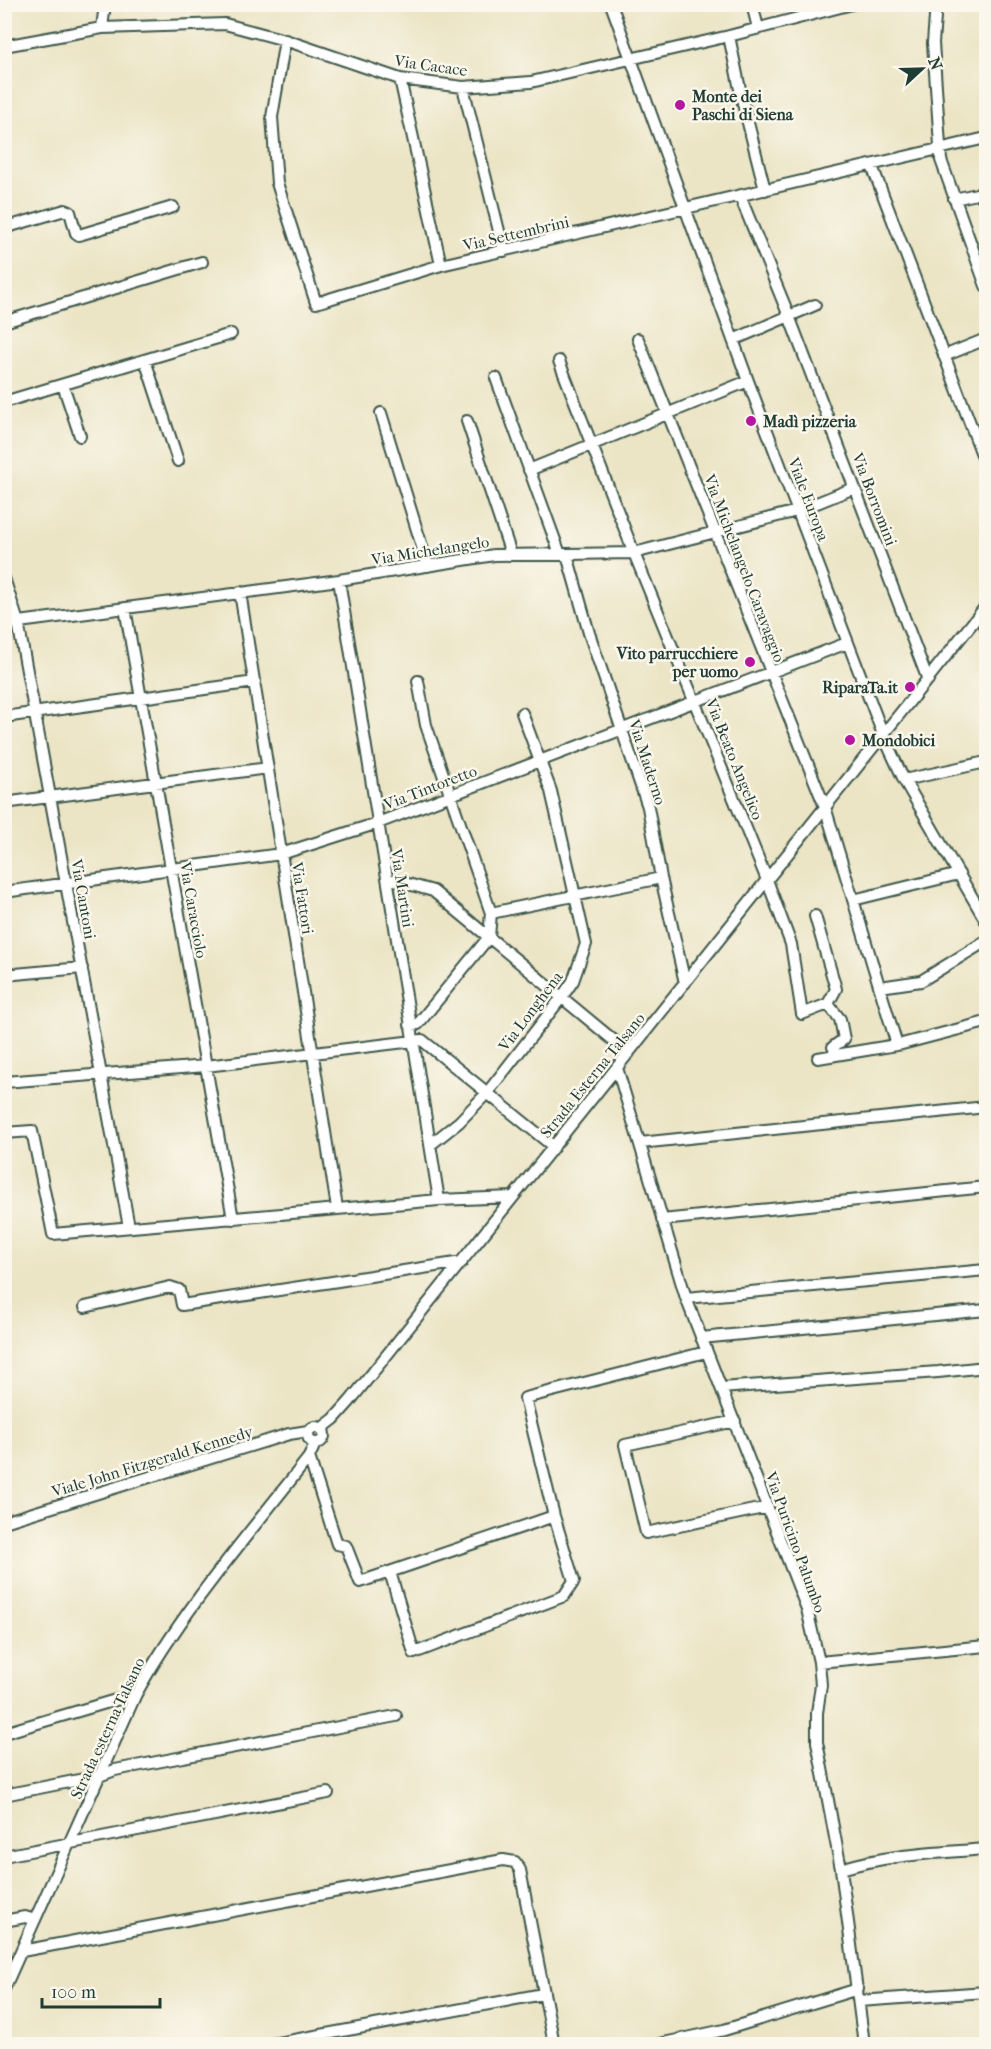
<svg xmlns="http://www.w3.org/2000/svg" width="991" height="2049" viewBox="0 0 991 2049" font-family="'IM FELL French Canon',serif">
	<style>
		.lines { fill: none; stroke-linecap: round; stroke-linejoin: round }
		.minor-casing { stroke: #3e564a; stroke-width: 14 }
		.minor { stroke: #fff; stroke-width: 10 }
		.poi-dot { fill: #b5179e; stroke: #fbf7ec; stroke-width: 2 }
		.labels { text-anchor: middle; stroke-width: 5; stroke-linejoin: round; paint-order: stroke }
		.street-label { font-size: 16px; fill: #1f3d34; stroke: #fbf7ec }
		.poi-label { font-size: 16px; font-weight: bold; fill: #1f3d34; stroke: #fbf7ec; text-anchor: start }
	</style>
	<rect width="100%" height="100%" fill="#fbf7ec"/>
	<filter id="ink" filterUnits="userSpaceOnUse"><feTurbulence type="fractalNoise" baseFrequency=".0167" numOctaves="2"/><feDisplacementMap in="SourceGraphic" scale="12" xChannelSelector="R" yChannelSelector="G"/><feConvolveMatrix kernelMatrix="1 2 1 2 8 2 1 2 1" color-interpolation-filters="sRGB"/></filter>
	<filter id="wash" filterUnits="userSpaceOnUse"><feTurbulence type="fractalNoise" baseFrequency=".008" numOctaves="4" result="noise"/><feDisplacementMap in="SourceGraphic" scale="24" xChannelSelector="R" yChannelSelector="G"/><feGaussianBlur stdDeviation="1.35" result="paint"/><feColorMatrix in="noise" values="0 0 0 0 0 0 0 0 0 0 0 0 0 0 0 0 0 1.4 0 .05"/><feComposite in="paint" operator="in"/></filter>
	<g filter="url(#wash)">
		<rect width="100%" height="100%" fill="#ebe4c5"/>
	</g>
	<g filter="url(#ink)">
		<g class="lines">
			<g class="minor-casing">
				<path id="minor" d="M611,4L748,381L884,737L904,780L986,921
					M752,4L758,28
					M936,4L933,43L941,160L986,286
					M102,28L105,4
					M729,36L742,99L765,190
					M285,40L272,117L277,183L316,303L441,265L986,138
					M4,46L102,28L225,24L285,40L400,79L463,87L531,82L729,36L852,4
					M400,79L441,265
					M463,87L504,251
					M872,166L986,465
					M740,196L789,316L928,680
					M954,199L986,192
					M4,228L65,210L70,212L76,233L79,235L173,207
					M4,322L202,262
					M638,339L825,807L897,1045
					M733,340L815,305
					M944,356L986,339
					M145,360L178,461
					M559,361L634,553L767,880L791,944L802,1014L828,1004L836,989L815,916
					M496,378L560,554
					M63,385L80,436
					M4,402L231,334
					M381,413L428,566
					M467,421L511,554
					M529,470L748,381
					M567,555L589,633L648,807L661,878L685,983
					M4,578L18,622L129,1227
					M339,580L439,1200
					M240,592L337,1208
					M125,608L233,1219
					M983,619L986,628
					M4,624L339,580L494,555L634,553L797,511L854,488
					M4,717L255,682
					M904,780L986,762
					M4,803L268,768
					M387,878L433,891L629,1053
					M4,892L281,854L378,823L847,643
					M853,900L959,874
					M491,913L661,878
					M4,975L82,968
					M880,987L921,981L986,941
					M828,1004L840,1019L844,1039L833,1047
					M410,1025L418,1024L489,937L491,913L426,725L418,681
					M818,1058L902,1044L986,1022
					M617,1068L686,1298L807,1609L819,1662L821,1685L817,1713V1742L841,1869L864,2044
					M4,1082L206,1066L422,1040L554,1147
					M4,1133L32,1131L53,1234L439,1200L513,1197
					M640,1143L986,1107
					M430,1145L459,1122L487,1093L562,997L573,981L586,944L551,791L522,713
					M662,1220L986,1187
					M686,1298L986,1270
					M85,1307L170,1287L179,1290L182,1305L462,1262
					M701,1338L986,1310
					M721,1388L938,1372L986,1367
					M735,1421L625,1445L646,1533L768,1507
					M308 1435a8 8 0 1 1 16 0a8 8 0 1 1-16 0Z
					M321,1429L334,1419L350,1401L986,606
					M309,1457L337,1544L346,1546L360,1582L554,1516
					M4,1522L289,1434L308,1431
					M390,1572L414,1653L564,1596L574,1581L554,1516L525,1398L706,1352
					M819,1662L986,1646
					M4,1733L136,1694
					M4,1795L99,1776L115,1770L396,1716
					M4,1856L328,1793
					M841,1869C888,1854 938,1853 986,1849
					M4,1921L25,1917L35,1920
					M22,1951L503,1860L515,1862L520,1870L554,2044
					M4,1989L136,1694C183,1609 249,1534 309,1457L315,1444
					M859,2001L986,1992
					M272,2044L543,1994
					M659,2044L724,2030L858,1989"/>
			</g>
			<use href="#minor" class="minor"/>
		</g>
	</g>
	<g class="poi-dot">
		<circle cx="680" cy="105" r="6"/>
		<circle cx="751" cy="421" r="6"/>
		<circle cx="750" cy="662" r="6"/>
		<circle cx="910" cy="687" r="6"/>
		<circle cx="850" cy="740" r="6"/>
	</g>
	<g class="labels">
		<g class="street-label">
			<text transform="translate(431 65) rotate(8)" y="6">Via Cacace</text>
			<text transform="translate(516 233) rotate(-13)" y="6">Via Settembrini</text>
			<text transform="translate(809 499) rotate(69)" y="6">Viale Europa</text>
			<text transform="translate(875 499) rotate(69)" y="6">Via Borromini</text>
			<text transform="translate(430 550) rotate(-9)" y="6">Via Michelangelo</text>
			<text transform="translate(745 568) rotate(69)" y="6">Via Michelangelo Caravaggio</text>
			<text transform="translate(735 759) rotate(68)" y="6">Via Beato Angelico</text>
			<text transform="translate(648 762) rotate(72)" y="6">Via Maderno</text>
			<text transform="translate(430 787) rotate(-21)" y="6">Via Tintoretto</text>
			<text transform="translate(403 888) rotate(81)" y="6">Via Martini</text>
			<text transform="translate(303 898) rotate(81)" y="6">Via Fattori</text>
			<text transform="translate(84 899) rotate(80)" y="6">Via Cantoni</text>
			<text transform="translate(194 910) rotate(80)" y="6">Via Caracciolo</text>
			<text transform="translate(530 1011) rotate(-53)" y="6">Via Longhena</text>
			<text transform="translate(592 1075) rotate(-51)" y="6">Strada Esterna Talsano</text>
			<text transform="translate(152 1461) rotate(-17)" y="6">Viale John Fitzgerald Kennedy</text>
			<text transform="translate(796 1542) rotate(70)" y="6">Via Puricino Palumbo</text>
			<text transform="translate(107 1728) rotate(-65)" y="6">Strada esterna Talsano</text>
		</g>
		<g class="poi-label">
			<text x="692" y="102">Monte dei<tspan x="692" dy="18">Paschi di Siena</tspan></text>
			<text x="763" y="427">Madì pizzeria</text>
			<text x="738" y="659" text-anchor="end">Vito parrucchiere<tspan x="738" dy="18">per uomo</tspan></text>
			<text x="898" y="693" text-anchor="end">RiparaTa.it</text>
			<text x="862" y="746">Mondobici</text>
		</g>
	</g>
	<rect width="991" height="2049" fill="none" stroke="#fbf7ec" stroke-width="24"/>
	<g transform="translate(922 69) rotate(68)" stroke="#fbf7ec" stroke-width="4.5" paint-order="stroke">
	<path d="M0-4.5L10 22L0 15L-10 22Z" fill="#1f3d34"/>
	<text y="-9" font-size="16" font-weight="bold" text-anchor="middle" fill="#1f3d34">N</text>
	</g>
	<path d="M42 1998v9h118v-9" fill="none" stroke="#1f3d34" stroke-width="3"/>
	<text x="51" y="1998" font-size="18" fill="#1f3d34" stroke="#fbf7ec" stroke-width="4.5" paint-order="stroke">100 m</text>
</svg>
